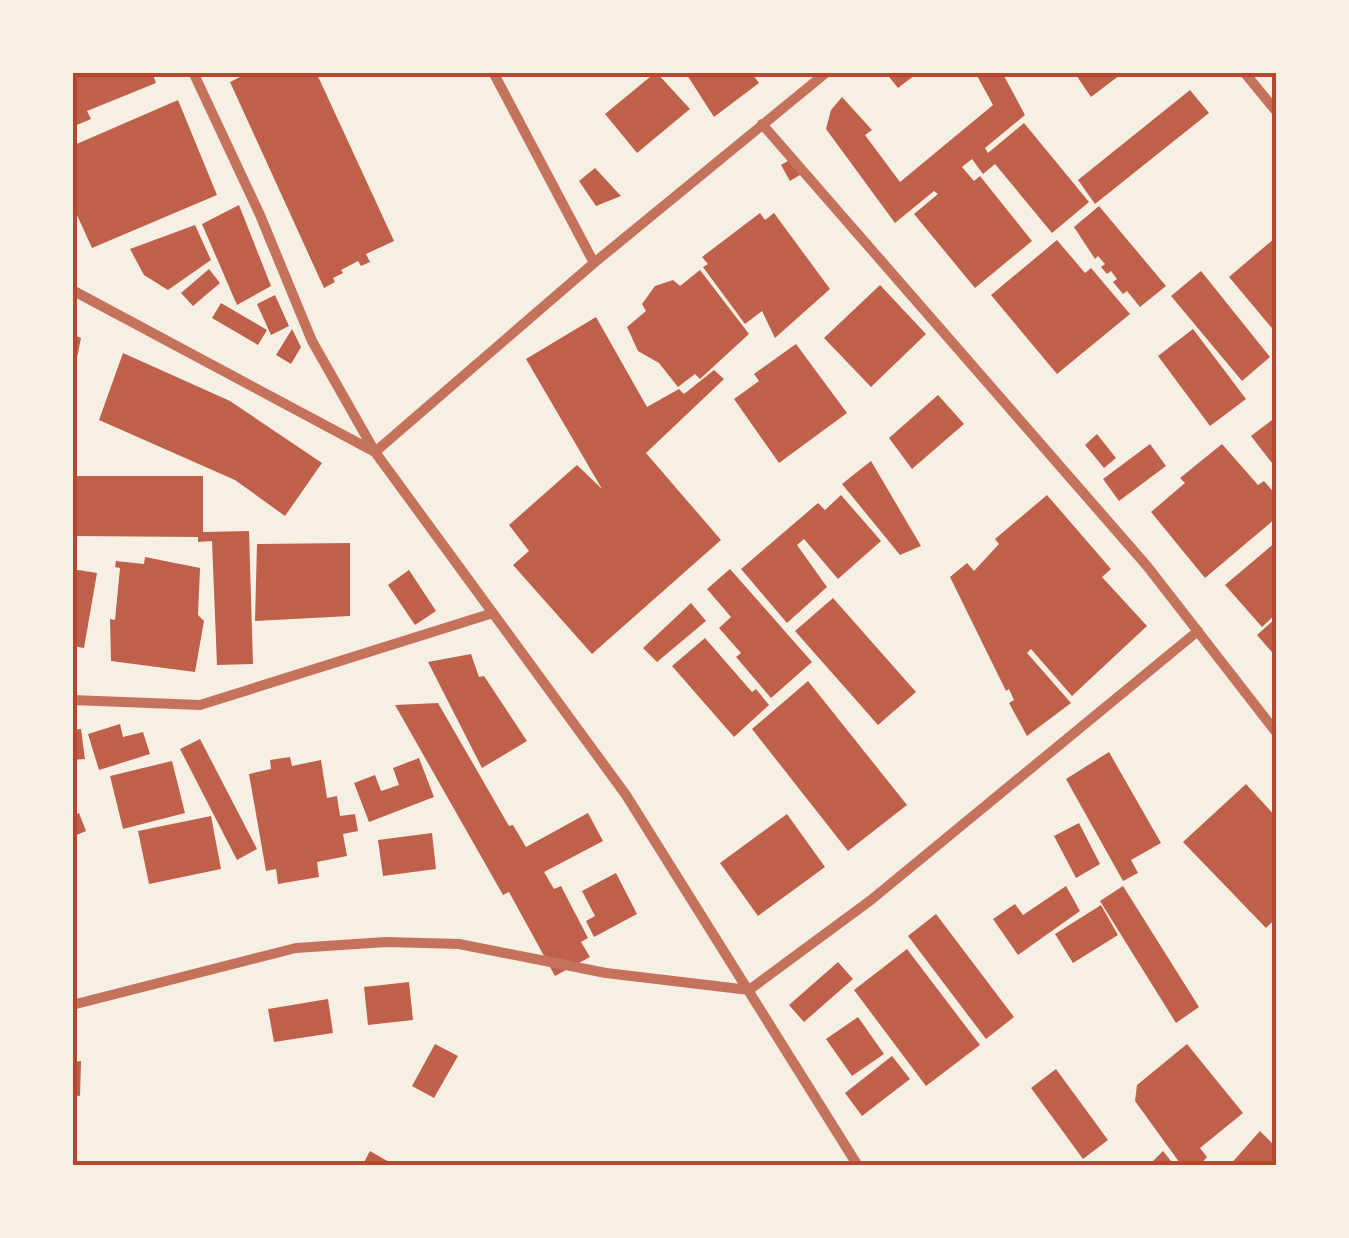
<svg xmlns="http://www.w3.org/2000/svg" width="1349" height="1238" viewBox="0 0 1349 1238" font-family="Figtree,sans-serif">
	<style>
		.building { fill: #bf614a }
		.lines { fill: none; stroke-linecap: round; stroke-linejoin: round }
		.minor { stroke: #c5725c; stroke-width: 10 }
		.neatline { fill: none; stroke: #b5482f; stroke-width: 4 }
	</style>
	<rect width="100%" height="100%" fill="#f6efe4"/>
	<path class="building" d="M72,72H152L156,83L87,111L91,119L72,127Z
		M250,72H316L394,241L366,254L370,262L361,266L358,261L341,270L343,273L333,278L335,282L324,288L230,82Z
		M656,72L690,109L637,153L605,114Z
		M685,72H751L759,83L714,117Z
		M885,72H919L898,88Z
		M975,72H1002L1025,115L985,148L988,153L1024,123L1089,202L1052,233L995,164L983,174L972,159L962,167L974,181L980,176L1032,241L975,288L914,214L938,194L934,191L895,223L826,129L831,110L842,97L872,130L865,135L900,182L993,105Z
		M1074,72H1124L1091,97Z
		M1190,90L1209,113L1095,204L1078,180Z
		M178,100L217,195L92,248L72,204V146Z
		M796,156L805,172L790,181L781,165Z
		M595,168L621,196L596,206L579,181Z
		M239,205L271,286L237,305L202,224Z
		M1099,206L1166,286L1140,307L1127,291L1123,294L1113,282L1117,279L1111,271L1107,274L1101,267L1105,264L1098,256L1095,259L1074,227Z
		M760,213L765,220L774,213L830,289L775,338L762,311L745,324L703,267L708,264L702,257Z
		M195,225L211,260L168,290L144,275L130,249Z
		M1276,237V333L1229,277Z
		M1057,240L1085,273L1091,268L1130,314L1057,374L991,295Z
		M209,269L220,283L193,306L181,293Z
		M700,270L749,334L700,379L695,374L678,387L659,363L638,351L627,327L646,311L642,304L655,286L673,280L680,286Z
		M1201,271L1270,357L1242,381L1171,296Z
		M880,285L926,334L871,387L824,338Z
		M275,295L289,326L271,335L257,304Z
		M221,303L267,330L258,345L212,318Z
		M596,317L647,407L679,389L684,394L714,370L724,379L646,453L721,540L592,654L513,565L529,551L509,525L577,465L602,489L526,359Z
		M292,329L301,347L291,364L276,355Z
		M1193,329L1246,399L1210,426L1158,356Z
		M72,334L81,338L74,372L72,371Z
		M796,344L847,413L779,463L734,399L759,381L754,374Z
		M123,353L230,401L322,463L285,516L235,480L99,420Z
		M938,395L964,424L912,469L889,438Z
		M1276,417V468L1251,436Z
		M1097,434L1116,458L1104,468L1085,445Z
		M1150,444L1166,466L1119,501L1103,479Z
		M1222,444L1258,485L1264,481L1276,495V518L1205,578L1151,512L1185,483L1180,478Z
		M871,461L921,546L900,555L842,484Z
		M72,476H203V532L249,531L253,664L217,665L212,541L198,542V537L72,536Z
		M841,495L881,541L838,579L804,539L797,545L827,587L787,623L741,569L818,503L825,510Z
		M1047,495L1111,569L1102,577L1147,626L1072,696L1031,649L1027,653L1071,703L1027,736L1009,703L1014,700L1009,689L1006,691L950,577L967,563L974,571L999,544L995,539Z
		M1276,542V614L1262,627L1225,585Z
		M350,543V616L255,621L257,544Z
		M145,557L200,568L198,615L204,621L195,672L111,661L110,619L115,620L120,568L115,567L116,561L144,564Z
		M72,569L97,573L84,648L72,646Z
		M730,569L812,662L771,698L736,657L741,653L719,628L731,617L707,589Z
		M409,570L436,611L415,625L388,585Z
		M833,598L916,692L878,725L795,631Z
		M691,603L706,621L657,662L643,648Z
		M1276,618V657L1257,635Z
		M705,638L752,692L756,689L769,705L734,737L672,666Z
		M471,654L479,677L484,676L527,741L482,768L428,662Z
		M808,681L907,805L848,851L752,729Z
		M438,703L509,826L513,825L526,847L588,813L603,841L544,872L554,889L561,886L588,938L581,942L590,957L555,976L509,892L503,895L395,705Z
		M120,724L123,737L143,732L150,754L99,770L88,734Z
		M81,729L85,759L72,760V730Z
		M200,739L257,849L237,860L180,749Z
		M1109,752L1161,843L1131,860L1138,873L1123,881L1066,779Z
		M290,757L292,766L321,760L327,798L337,796L340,816L355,814L358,831L343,834L347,856L317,862L319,877L278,884L276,869L266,871L249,774L271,769L270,760Z
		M419,758L434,797L369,822L354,783L375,775L381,791L399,785L393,768Z
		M172,761L185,813L123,829L110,776Z
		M1246,784L1276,817V918L1266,928L1183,842Z
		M79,813L86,831L72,837V816Z
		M787,814L825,867L758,916L720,863Z
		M211,816L221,869L149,884L138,831Z
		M1079,823L1100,864L1076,878L1054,836Z
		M432,833L436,869L383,876L378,840Z
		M616,873L637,914L594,937L586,921L595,916L582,891Z
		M1066,886L1080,911L1018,955L993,919L1015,904L1023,915Z
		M1123,886L1199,1007L1176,1023L1100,901Z
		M1101,905L1118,935L1073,963L1055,934Z
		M936,914L1014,1017L986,1039L908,936Z
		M907,949L980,1045L926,1086L854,990Z
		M838,962L853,979L804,1022L789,1005Z
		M409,982L413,1020L368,1025L364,987Z
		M328,999L333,1033L274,1042L268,1009Z
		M858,1017L884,1054L852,1076L826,1039Z
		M435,1044L458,1056L434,1098L412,1086Z
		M1187,1044L1243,1113L1200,1148L1207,1157L1199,1166H1182L1135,1101L1137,1085Z
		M892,1056L910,1079L862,1116L845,1093Z
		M81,1061L80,1096L72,1095V1062Z
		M1056,1069L1108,1140L1083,1159L1031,1088Z
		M1260,1131L1276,1147V1166H1229Z
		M370,1151L396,1166H362Z
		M1163,1151L1175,1166H1148Z"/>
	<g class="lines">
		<path class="minor" d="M193,72L260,215L312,341L375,452L626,795L858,1166
			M493,72L594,263
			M1244,72L1276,111
			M762,124L1147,566L1276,732
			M72,290L375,452L594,263L827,72
			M72,700L200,705L493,613
			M72,1005L296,948L386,942L459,944L606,973L749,990L871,900L1198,631"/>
	</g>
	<rect width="1349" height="1238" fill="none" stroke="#f6efe4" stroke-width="150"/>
	<rect x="75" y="75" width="1199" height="1088" class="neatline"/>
</svg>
